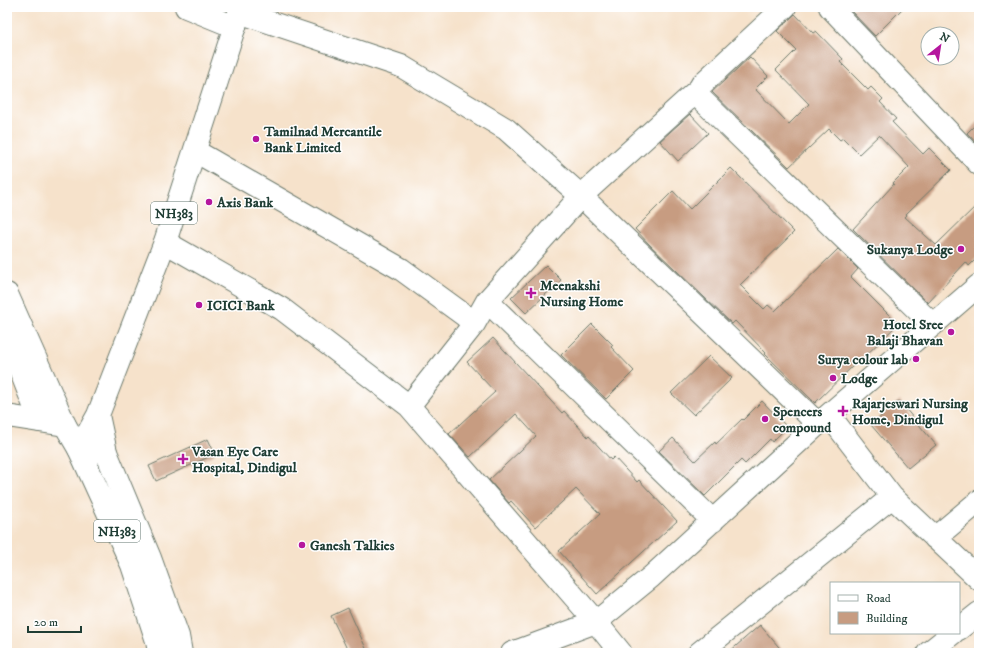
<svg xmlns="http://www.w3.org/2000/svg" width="986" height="660" viewBox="0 0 986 660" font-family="'IM FELL DW Pica',serif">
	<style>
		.building { fill: #c79c81 }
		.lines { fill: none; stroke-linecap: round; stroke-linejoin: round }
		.minor-casing { stroke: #6a7769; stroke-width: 24 }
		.major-casing { stroke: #6a7769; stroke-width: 24 }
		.highway-casing { stroke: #6a7769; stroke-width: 24 }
		.minor { stroke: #fff; stroke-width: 22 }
		.major { stroke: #fff; stroke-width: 22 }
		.highway { stroke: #fff; stroke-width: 22 }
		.poi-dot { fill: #b5179e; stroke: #fff; stroke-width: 1.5 }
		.labels { text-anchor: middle; stroke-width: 3; stroke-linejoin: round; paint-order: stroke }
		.shield { fill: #fff; stroke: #627771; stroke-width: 1 }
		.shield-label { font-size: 13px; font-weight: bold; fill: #1f3d34 }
		.poi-label { font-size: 14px; font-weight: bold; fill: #1f3d34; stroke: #fff; text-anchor: start }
	</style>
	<rect width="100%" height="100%" fill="#fff"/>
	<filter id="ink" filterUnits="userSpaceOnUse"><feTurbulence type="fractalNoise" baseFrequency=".025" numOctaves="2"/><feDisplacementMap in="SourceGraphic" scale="8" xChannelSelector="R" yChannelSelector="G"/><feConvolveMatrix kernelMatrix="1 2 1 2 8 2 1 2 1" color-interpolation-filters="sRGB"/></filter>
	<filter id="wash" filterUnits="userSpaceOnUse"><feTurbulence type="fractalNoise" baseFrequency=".012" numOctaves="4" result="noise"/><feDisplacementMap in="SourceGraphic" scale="16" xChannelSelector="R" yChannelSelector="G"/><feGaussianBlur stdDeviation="0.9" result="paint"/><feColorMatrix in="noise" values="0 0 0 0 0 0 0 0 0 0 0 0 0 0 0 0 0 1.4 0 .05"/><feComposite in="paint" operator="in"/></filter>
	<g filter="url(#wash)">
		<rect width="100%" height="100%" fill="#f6e2cb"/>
		<g id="blocks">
			<path class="building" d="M856,7H904L875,36L851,11Z
				M795,14L813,33L816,31L843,59L840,62L868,90L871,87L883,99L880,102L896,119L892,122L923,154L929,148L951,170L906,214L907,215L905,217L936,245L979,203V256L969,266L966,262L928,303L853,229L894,184L893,183L909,167L879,135L859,154L843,138L840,140L829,129L789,167L712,92L750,57L768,76L755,89L789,124L809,104L776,70L796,50L777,31Z
				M690,114L708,133L678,161L660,141Z
				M979,121V146L967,133Z
				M731,168L794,232L740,285L764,309L768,305L775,311L838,249L858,269L851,277L898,324L859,362L858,361L815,403L765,354L766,353L735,321L732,324L649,244L635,229L673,191L690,209Z
				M546,265L561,280L526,313L511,298Z
				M592,324L613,345L611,347L634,371L606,399L561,355Z
				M493,338L562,413L564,411L588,437L589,436L611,460L614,457L637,482L639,480L677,521L597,594L559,551L600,514L576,489L535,527L511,501L509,503L489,480L536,436L516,414L470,457L449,434L495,392L467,362Z
				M709,356L732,378L694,415L671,393Z
				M762,401L787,427L772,442L770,439L745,464L741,460L705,496L659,451L673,438L695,461L715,442L716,444L742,419L743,420Z
				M899,401L936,445L908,468L871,425Z
				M208,439L215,454L156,481L149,466Z
				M348,608L368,653H349L331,616Z
				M760,625L784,653H728Z"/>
		</g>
	</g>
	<g filter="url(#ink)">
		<use href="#blocks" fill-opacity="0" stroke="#6a7769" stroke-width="1"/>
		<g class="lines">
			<g class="minor-casing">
				<path id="minor" d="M186,7L235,27
					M785,7L702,84C698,90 698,93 702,100L933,325
					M830,7L979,164
					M239,12L401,66L506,129L581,196L699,89
					M195,151L401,269L464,315L474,324
					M165,242L282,309L409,406L596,622L621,653
					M7,294L65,425
					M487,301L713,521
					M7,336L40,421
					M409,406L474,324L487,301L581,196L818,424
					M829,415L892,497L979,579
					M935,538L979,501
					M959,629L979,613
					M512,653L596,622L651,577L818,424L979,285
					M699,653L892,497
					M928,653L953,633"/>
			</g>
			<g class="major-casing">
				<path id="major" d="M7,416L65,425L79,449L106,452"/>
			</g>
			<g class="highway-casing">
				<path id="highway" d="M98,415L106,452L150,558L178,636L181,653
					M159,653L157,641L132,565L79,449L98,415L165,242L241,7"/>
			</g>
			<use href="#minor" class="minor"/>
			<use href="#major" class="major"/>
			<use href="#highway" class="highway"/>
		</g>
	</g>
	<g class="poi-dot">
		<circle cx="256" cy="139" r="4"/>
		<circle cx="209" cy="202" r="4"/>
		<circle cx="961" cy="249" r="4"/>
		<path d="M529 287h4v4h4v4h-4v4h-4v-4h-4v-4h4z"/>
		<circle cx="199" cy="305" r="4"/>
		<circle cx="951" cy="332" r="4"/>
		<circle cx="916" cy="359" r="4"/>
		<circle cx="833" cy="378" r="4"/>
		<path d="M841 405h4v4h4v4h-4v4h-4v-4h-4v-4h4z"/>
		<circle cx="765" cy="419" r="4"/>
		<path d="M181 453h4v4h4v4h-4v4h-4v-4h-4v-4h4z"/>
		<circle cx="302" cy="545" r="4"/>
	</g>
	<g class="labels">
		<g class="shield">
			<rect x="151" y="202" width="46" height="22" rx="3"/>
			<rect x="94" y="520" width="46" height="22" rx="3"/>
		</g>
		<g class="shield-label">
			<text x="174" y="218">NH383</text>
			<text x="117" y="536">NH383</text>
		</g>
		<g class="poi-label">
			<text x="264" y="136">Tamilnad Mercantile<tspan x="264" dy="16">Bank Limited</tspan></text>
			<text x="217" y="207">Axis Bank</text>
			<text x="953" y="254" text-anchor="end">Sukanya Lodge</text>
			<text x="540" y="290">Meenakshi<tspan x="540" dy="16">Nursing Home</tspan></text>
			<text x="207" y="310">ICICI Bank</text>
			<text x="943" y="329" text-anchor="end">Hotel Sree<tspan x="943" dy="16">Balaji Bhavan</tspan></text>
			<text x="908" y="364" text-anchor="end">Surya colour lab</text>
			<text x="841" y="383">Lodge</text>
			<text x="852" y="408">Rajarjeswari Nursing<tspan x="852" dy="16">Home, Dindigul</tspan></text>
			<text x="773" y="416">Spencers<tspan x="773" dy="16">compound</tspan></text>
			<text x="192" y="456">Vasan Eye Care<tspan x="192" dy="16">Hospital, Dindigul</tspan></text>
			<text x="310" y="550">Ganesh Talkies</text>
		</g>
	</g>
	<rect width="986" height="660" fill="none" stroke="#fff" stroke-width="24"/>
	<rect x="830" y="582" width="130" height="52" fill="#ffffff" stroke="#a5b1ae"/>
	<rect x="838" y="595" width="20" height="6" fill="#ffffff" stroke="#a5b1ae"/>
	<text x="866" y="602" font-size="12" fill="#1f3d34">Road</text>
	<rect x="838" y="612" width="20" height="12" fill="#c79c81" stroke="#a5b1ae"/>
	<text x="866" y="622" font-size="12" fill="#1f3d34">Building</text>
	<g transform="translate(940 46) rotate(30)"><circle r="19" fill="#ffffff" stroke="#a5b1ae"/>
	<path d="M0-3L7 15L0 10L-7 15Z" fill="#b5179e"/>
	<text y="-6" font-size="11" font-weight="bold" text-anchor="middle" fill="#1f3d34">N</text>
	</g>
	<path d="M28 626v6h53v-6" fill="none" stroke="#1f3d34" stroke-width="2"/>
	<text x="34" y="626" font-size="12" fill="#1f3d34" stroke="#ffffff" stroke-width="3" paint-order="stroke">20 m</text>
</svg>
